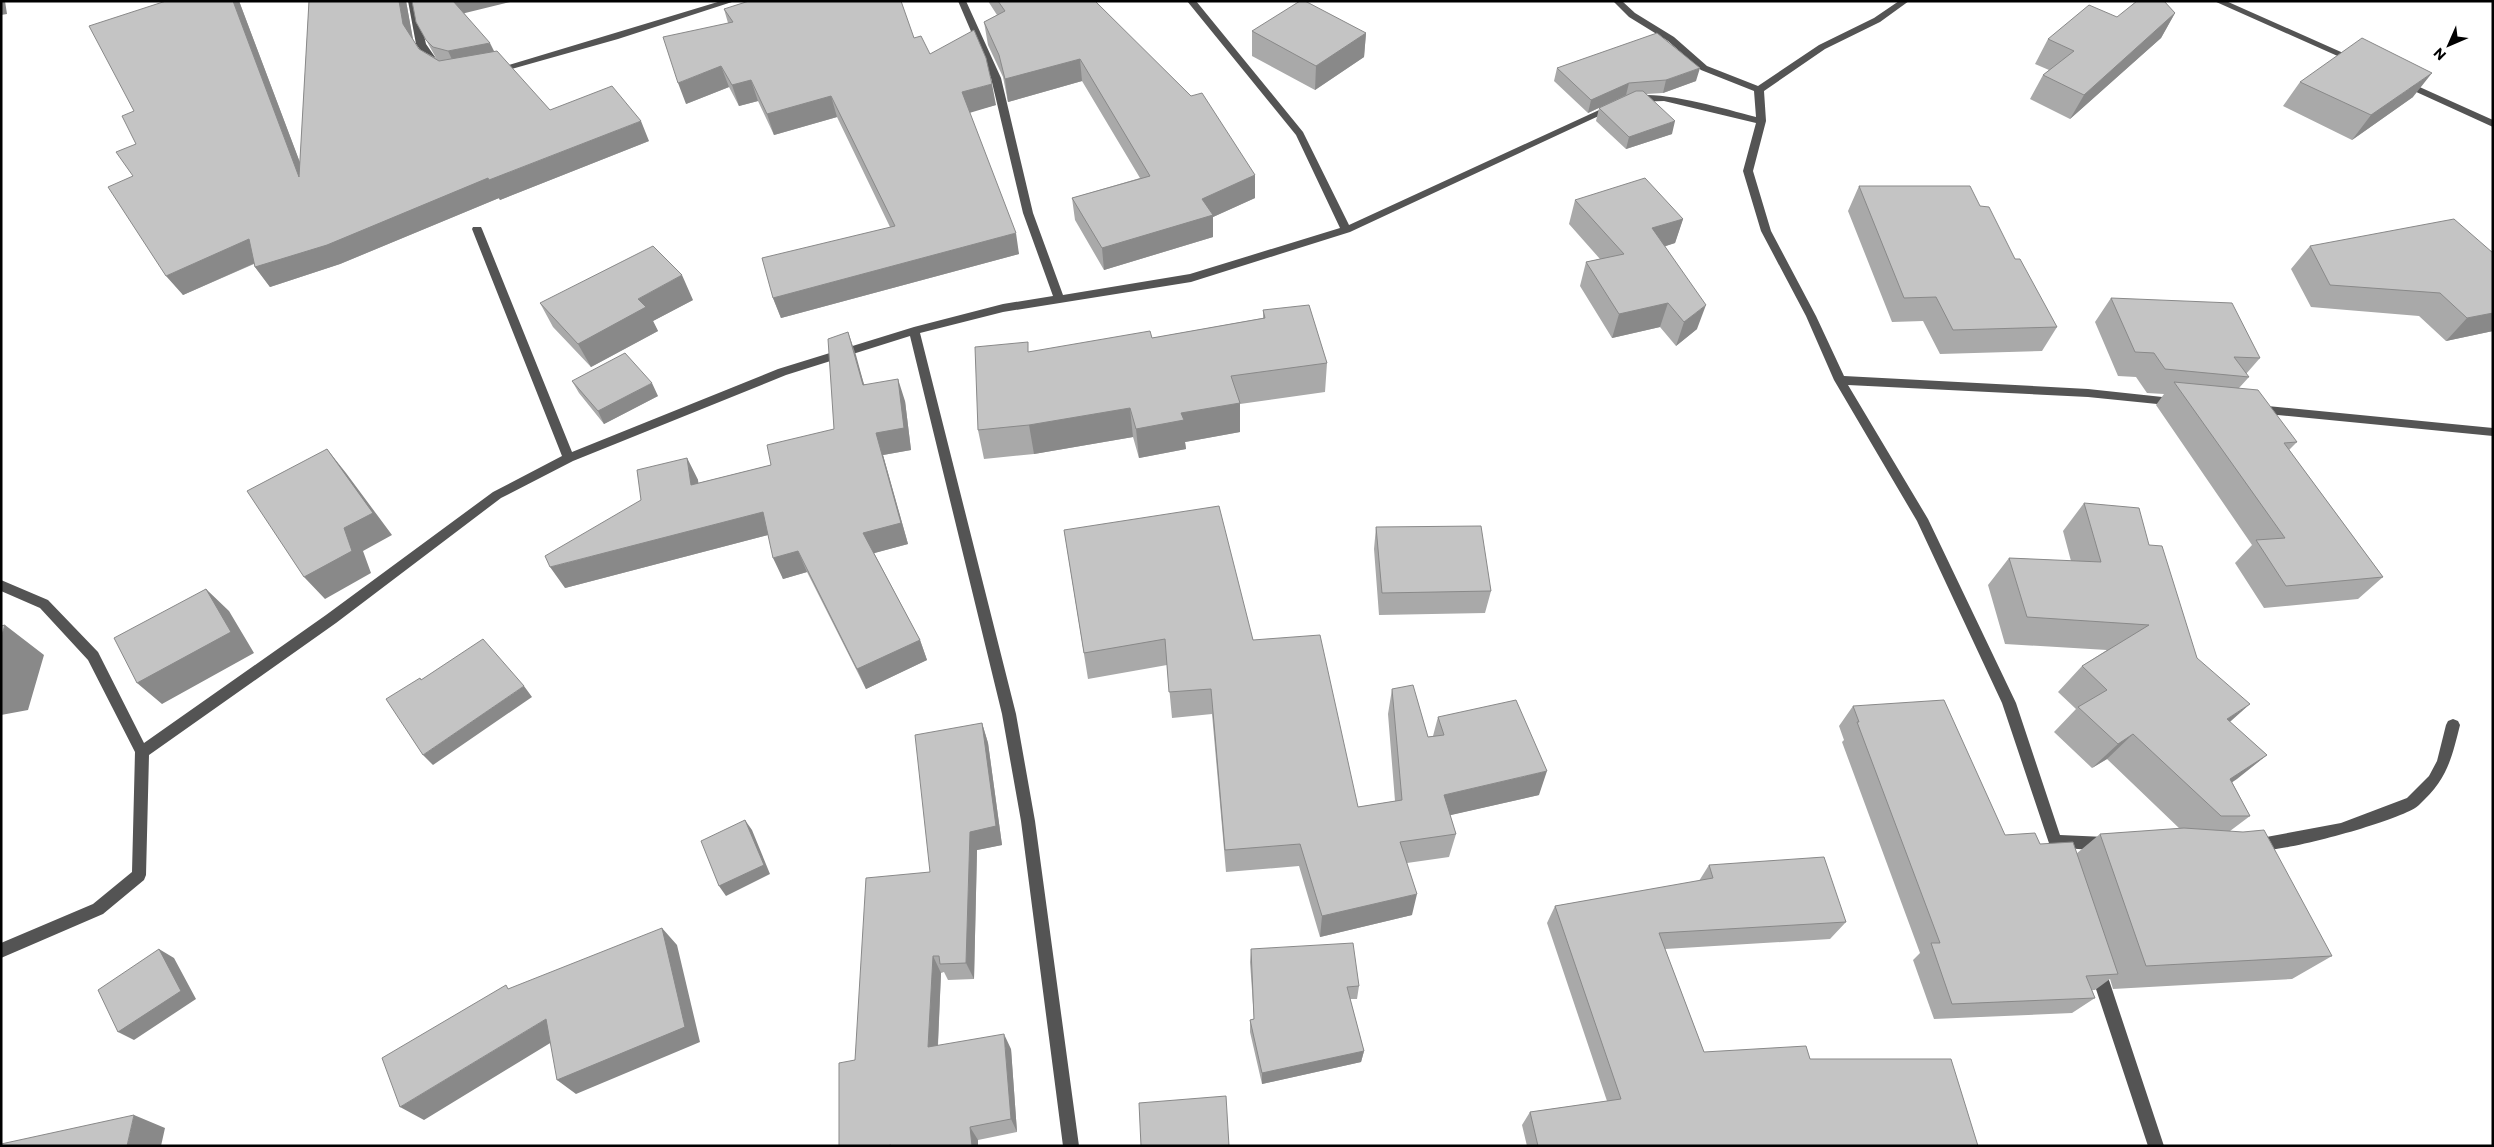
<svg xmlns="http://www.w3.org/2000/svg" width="2494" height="1147" viewBox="0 0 2494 1147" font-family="Commissioner,sans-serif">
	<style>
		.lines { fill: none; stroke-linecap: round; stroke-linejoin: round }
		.minor { fill: #545454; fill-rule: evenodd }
		.wall { fill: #a9a9a9 }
		.shaded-wall { fill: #898989 }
		.building { fill: #c4c4c4; stroke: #898989 }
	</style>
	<rect width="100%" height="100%" fill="#fff"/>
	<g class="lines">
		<path class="minor" d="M408,1H416L426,44L442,67L440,69H434L416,44Z
			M721,1H735L618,39L497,73L494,74L489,71Z
			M958,1H966L1001,78L1033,213L1063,295L1190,274L1340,228L1296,135L1187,1H1196L1303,132L1349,225L1610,105L1613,104L1618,107L1350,232L1191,282L1003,312L920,333L1016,714L1035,821L1079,1146H1063L1021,821L1002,714L910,336L786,375L573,461L501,498L336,623L149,755L146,875L144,880L103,914L1,958V943L93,904L132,872L135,752L88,660L40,608L1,591V580L48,600L98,652L144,743L326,615L493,492L562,456L472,229L473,227H481L482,229L572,452L778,369L914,327L1003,304L1053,296L1023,213L991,78Z
			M1613,1H1622L1635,13L1674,37L1707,66L1758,86L1819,45L1874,18L1899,1H1909L1880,22L1825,49L1764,91L1766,121L1753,171L1771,231L1816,316L1844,376L2088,389L2181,399L2183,402L2181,405L2177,406L2088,397L1848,385L1928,519L2016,703L2060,835L2105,837L2110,839L2112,844L2110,849L2105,851L2065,848L2068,859L2066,864L2061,866L2056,864L2002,703L1917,521L1834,380L1806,316L1761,231L1743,171L1756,123L1664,101L1634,102L1629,99C1646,85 1733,111 1756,117L1754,91L1701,70L1668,41L1629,17Z
			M2214,1H2226L2359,60L2351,62Z
			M2404,80L2493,120V127L2401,85V81Z
			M2257,405L2493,428V436L2257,413L2251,409Z
			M2453,719L2458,721L2460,725C2451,761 2447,779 2419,805C2404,820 2270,857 2250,850L2248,845L2250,840L2341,823L2407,798L2429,776L2437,761L2446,725L2448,721Z
			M2098,964L2103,966L2106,971L2164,1146H2148L2090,971L2093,966Z"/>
	</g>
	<path class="wall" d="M166,1H239L300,163L309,1H406L413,41L419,49L436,58L416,22L464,13L494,52L550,110L649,141L500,200L499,198L340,264L270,287L255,267L254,264L183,295L133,176L136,144L134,111Z
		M988,1H1095L1255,175V198L1213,217V237L1104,270L1075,220L1072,198L1140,178L1082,81L1008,102L1003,77L988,45L984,22L997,15Z
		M724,9L914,38L930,54L996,105L969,112L1019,254L781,318L773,298L890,227L837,117L774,135L758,101L739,106L729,87L686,104L728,23Z
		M2175,13L2161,38L2070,119L2030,99L2043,75L2049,70L2035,64L2048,39L2117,17Z
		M1252,31L1366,33L1364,57L1315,90L1252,56Z
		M1557,68L1696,81L1663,93L1646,94L1672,134L1626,149L1596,121L1599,108L1627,95L1588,113L1554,81Z
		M2300,82L2413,97L2352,140L2283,106Z
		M1859,186L1980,206L2015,259L2057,327L2042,351L1940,354L1923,321L1892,322L1848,211Z
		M1575,200L1683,219L1675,243L1665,246L1697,329L1676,346L1660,327L1612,338L1580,286L1586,262L1600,259L1569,224Z
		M2310,246L2493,253V331L2446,341L2419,316L2311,307L2291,269Z
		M2111,298L2260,358L2246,374L2249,377L2239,388L2297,442L2289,450L2383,577L2358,599L2264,608L2235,563L2252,545L2156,405L2164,394L2147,393L2136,377L2118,376L2095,322Z
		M693,300L653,321L658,331L591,367L553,327L540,303Z
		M1263,310L1327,363L1325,392L1240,404V432L1185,442L1186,449L1139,458L1133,437L1034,454L984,459L978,430L1030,352L1152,338L1263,318Z
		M848,332L864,384L905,401L911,450L883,455L908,544L874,553L920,640L927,660L866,689L807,572L783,579L768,535L565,588L641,500L687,458L698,480V483L771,465L834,429Z
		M572,381L658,396L604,424L579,393Z
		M2084,503L2149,545L2197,658L2230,722L2267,755L2232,782L2250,816L2230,831L2332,956L2292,979L2113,989L2110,979L2095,990H2092L2095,998L2072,1013L1934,1019L1913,960L1920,953L1842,742L1844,740L1839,726L1853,706L2005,835L2076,854L2100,834L2180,829L2107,759L2092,768L2054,732L2076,709L2058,692L2082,666L2107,650L2005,644L1988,585L2009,558L2071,561L2063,531Z
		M1376,527L1491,591L1485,613L1379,615L1374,549Z
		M1064,530L1253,640L1358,807L1395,801L1388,714L1392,689L1428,737L1433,736L1438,717L1539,795L1450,815L1456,834L1449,857L1407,863L1412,915L1320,937L1299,866L1226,872L1212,714L1172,718L1167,665L1088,679Z
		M982,723L988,743L1002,845L977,850L974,979L948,980L944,972L941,973L938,1046L1011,1049L1017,1132L978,1140V1146H839L930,872Z
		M1709,865L1846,922L1830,939L1665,949L1704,1052L1810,1059L1978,1146H1527L1522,1125L1530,1112L1607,1101L1547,923L1555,906L1699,881Z
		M1251,949L1359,986L1357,999H1350L1364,1051L1361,1062L1262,1084L1250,1032V1020L1254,1019L1250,962Z"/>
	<path class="shaded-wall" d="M1,1H5L7,14L1,15Z
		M233,1H239L313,197L299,177Z
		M399,1H406L414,44L403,24Z
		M451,1H514L457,15Z
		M2175,13L2161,38L2070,119L2084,95Z
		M1366,33L1364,57L1315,90L1316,66Z
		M490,43L500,63L458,72L448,51Z
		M1080,59L1082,81L1008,102L1005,79Z
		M721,66L729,87L686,104L678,83Z
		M1700,68L1696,81L1663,93L1666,80Z
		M2432,73L2413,97L2352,140L2371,115Z
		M751,80L758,101L739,106L732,85Z
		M1629,83L1626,95L1588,113L1591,100Z
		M992,84L996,105L966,114L962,92Z
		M831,96L837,117L774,135L767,114Z
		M641,121L649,141L500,200L489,180Z
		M1675,121L1672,134L1626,149L1629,137Z
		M1255,175V198L1213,217V237L1104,270L1102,248L1202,199Z
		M488,178L499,198L340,264L270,287L255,267Z
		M1683,219L1675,243L1645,253L1652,228Z
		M1016,233L1019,254L781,318L773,298Z
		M249,239L264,259L183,295L166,276Z
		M682,275L693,300L653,321L658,331L591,367L578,344L638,299Z
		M1668,303L1660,327L1612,338L1619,314Z
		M1706,305L1697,329L1676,346L1684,322Z
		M2493,313V331L2446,341L2467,318Z
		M848,332L856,355L870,407L863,385Z
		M898,379L905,401L911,450L883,455L908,544L871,554L863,533L876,433Z
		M652,383L658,396L604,424L598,411Z
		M1240,403V432L1185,442L1186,449L1139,458L1136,429L1181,413Z
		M1130,408L1133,437L1034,454L1029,425Z
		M327,449L346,473L392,535L363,551L371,573L325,599L304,577L344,528Z
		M687,458L698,480L702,507L691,485Z
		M763,512L772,534L565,588L550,567Z
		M798,551L807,572L783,579L773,558Z
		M206,589L229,611L254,653L162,704L137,683Z
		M5,625L44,655L28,710L1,715V638Z
		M920,640L927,660L866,689L857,669Z
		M524,686L532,697L433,765L423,755Z
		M2250,704L2222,729L2227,719Z
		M982,723L988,743L1002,845L977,850L974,979L966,963L970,832Z
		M2133,734L2107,759L2092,768L2118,744Z
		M2267,755L2237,779L2204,801L2230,779Z
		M1547,771L1539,795L1438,818L1444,795Z
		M745,820L752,830L770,874L726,896L719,886Z
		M1417,894L1412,915L1320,937L1322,916Z
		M662,928L677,945L700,1042L576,1094L557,1080Z
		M159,949L174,958L196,999L134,1040L118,1032Z
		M933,956L941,973L937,1062L928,1047Z
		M546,1019L565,1034L424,1120L400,1107Z
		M1004,1034L1011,1049L1017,1132L1011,1119Z
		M1364,1051L1361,1062L1262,1084V1073Z
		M134,1115L165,1128L161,1146H127Z
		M970,1127L978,1140V1146H972Z"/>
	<path class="building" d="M166,1H233L299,177L309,1H399L403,24L419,49L439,61L497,51L550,110L612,86L641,121L489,180L488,178L327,245L255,267L249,239L166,276L108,187L133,176L116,152L136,144L122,116L134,111L89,26Z
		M412,1H453L490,43L448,51L433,47L426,40L416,22Z
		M749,1H901L914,38L921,36L930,54L974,30L986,58L992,84L962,92L1016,233L773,298L762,258L895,226L831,96L767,114L751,80L732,85L721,66L678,83L663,37L733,22L724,9Z
		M998,1H1095L1191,96L1202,93L1255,175L1202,199L1213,215L1102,248L1072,198L1150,176L1080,59L1005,79L999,55L984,22L1005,11Z
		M1300,1H1305L1366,33L1316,66L1252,31Z
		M2137,1H2164L2175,13L2084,95L2043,75L2074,51L2048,39L2089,5L2117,17Z
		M1657,33L1700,68L1666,80L1629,83L1591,100L1557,68Z
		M2362,38L2432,73L2371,115L2300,82Z
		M1636,91H1643L1675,121L1629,137L1599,108Z
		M1645,178L1683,219L1652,228L1706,305L1684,322L1668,303L1619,314L1586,262L1624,254L1575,200Z
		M1859,186H1970L1980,206L1989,207L2015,259H2020L2057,327L1953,330L1936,297L1904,298Z
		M2454,219L2493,253V313L2467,318L2440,293L2330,285L2310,246Z
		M653,246L682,275L638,299L646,307L578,344L540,303Z
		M2111,298L2232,303L2260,358L2234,357L2249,377L2165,369L2154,353L2135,352Z
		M1309,305L1327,363L1231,376L1240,403L1181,413L1184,420L1136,429L1130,408L1029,425L978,430L975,347L1028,342V352L1150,331L1152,338L1265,318L1263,310Z
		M848,332L863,385L898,379L904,428L876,433L901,523L863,533L920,640L857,669L798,551L773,558L763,512L550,567L545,556L641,500L637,470L687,458L691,485L771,465L767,445L834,429L828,339Z
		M625,353L652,383L598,411L572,381Z
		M2174,382L2258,390L2297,442L2284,443L2383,577L2286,586L2256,540L2285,538Z
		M327,449L373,513L344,528L352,551L304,577L247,491Z
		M2084,503L2139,508L2149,545L2162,546L2197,658L2250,704L2227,719L2267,755L2230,779L2250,816H2221L2133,734L2118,744L2078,707L2107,690L2082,666L2149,625L2027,617L2009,558L2101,562Z
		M1219,506L1253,640L1320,635L1358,807L1402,800L1392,689L1413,685L1428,737L1444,735L1438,717L1516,700L1547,771L1444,795L1456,834L1400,842L1417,894L1322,916L1300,844L1225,850L1211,689L1169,692L1165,639L1084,653L1064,530Z
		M1481,526L1491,591L1382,593L1376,527Z
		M206,589L231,632L137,683L114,638Z
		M5,625L1,638V626Z
		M483,639L524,686L423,755L386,699L420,678L421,680Z
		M1944,700L2005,835L2035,833L2040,844L2073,842L2118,974L2086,976L2095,998L1952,1004L1931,943H1940L1857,722H1859L1853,706Z
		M982,723L996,826L970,832L966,963L940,964L939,956H933L928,1047L1004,1034L1011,1119L970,1127L972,1146H891V1145L886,1146H839V1063L855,1060L866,878L930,872L915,735Z
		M745,820L764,865L719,886L701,841Z
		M2184,828L2243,832L2264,830L2332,956L2146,966L2100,834Z
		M1824,857L1846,922L1659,933L1704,1052L1806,1046L1810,1059H1951L1978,1146H1538L1530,1112L1621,1099L1555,906L1713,878L1709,865Z
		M662,928L685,1027L557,1080L546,1019L400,1107L382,1058L506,985L508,989Z
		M1353,943L1359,986L1347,987L1364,1051L1262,1073L1250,1020L1254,1019L1251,949Z
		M159,949L181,991L118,1032L98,990Z
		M1226,1096L1229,1146H1141L1139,1103Z
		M134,1115L127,1146H1V1144Z"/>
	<rect width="2494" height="1147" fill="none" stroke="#000000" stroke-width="5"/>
	<g transform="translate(2449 45) rotate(225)" stroke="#ffffff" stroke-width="4" paint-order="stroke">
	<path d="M0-4L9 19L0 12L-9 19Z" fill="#000000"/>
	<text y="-8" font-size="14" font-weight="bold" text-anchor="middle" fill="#000000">N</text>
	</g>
</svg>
